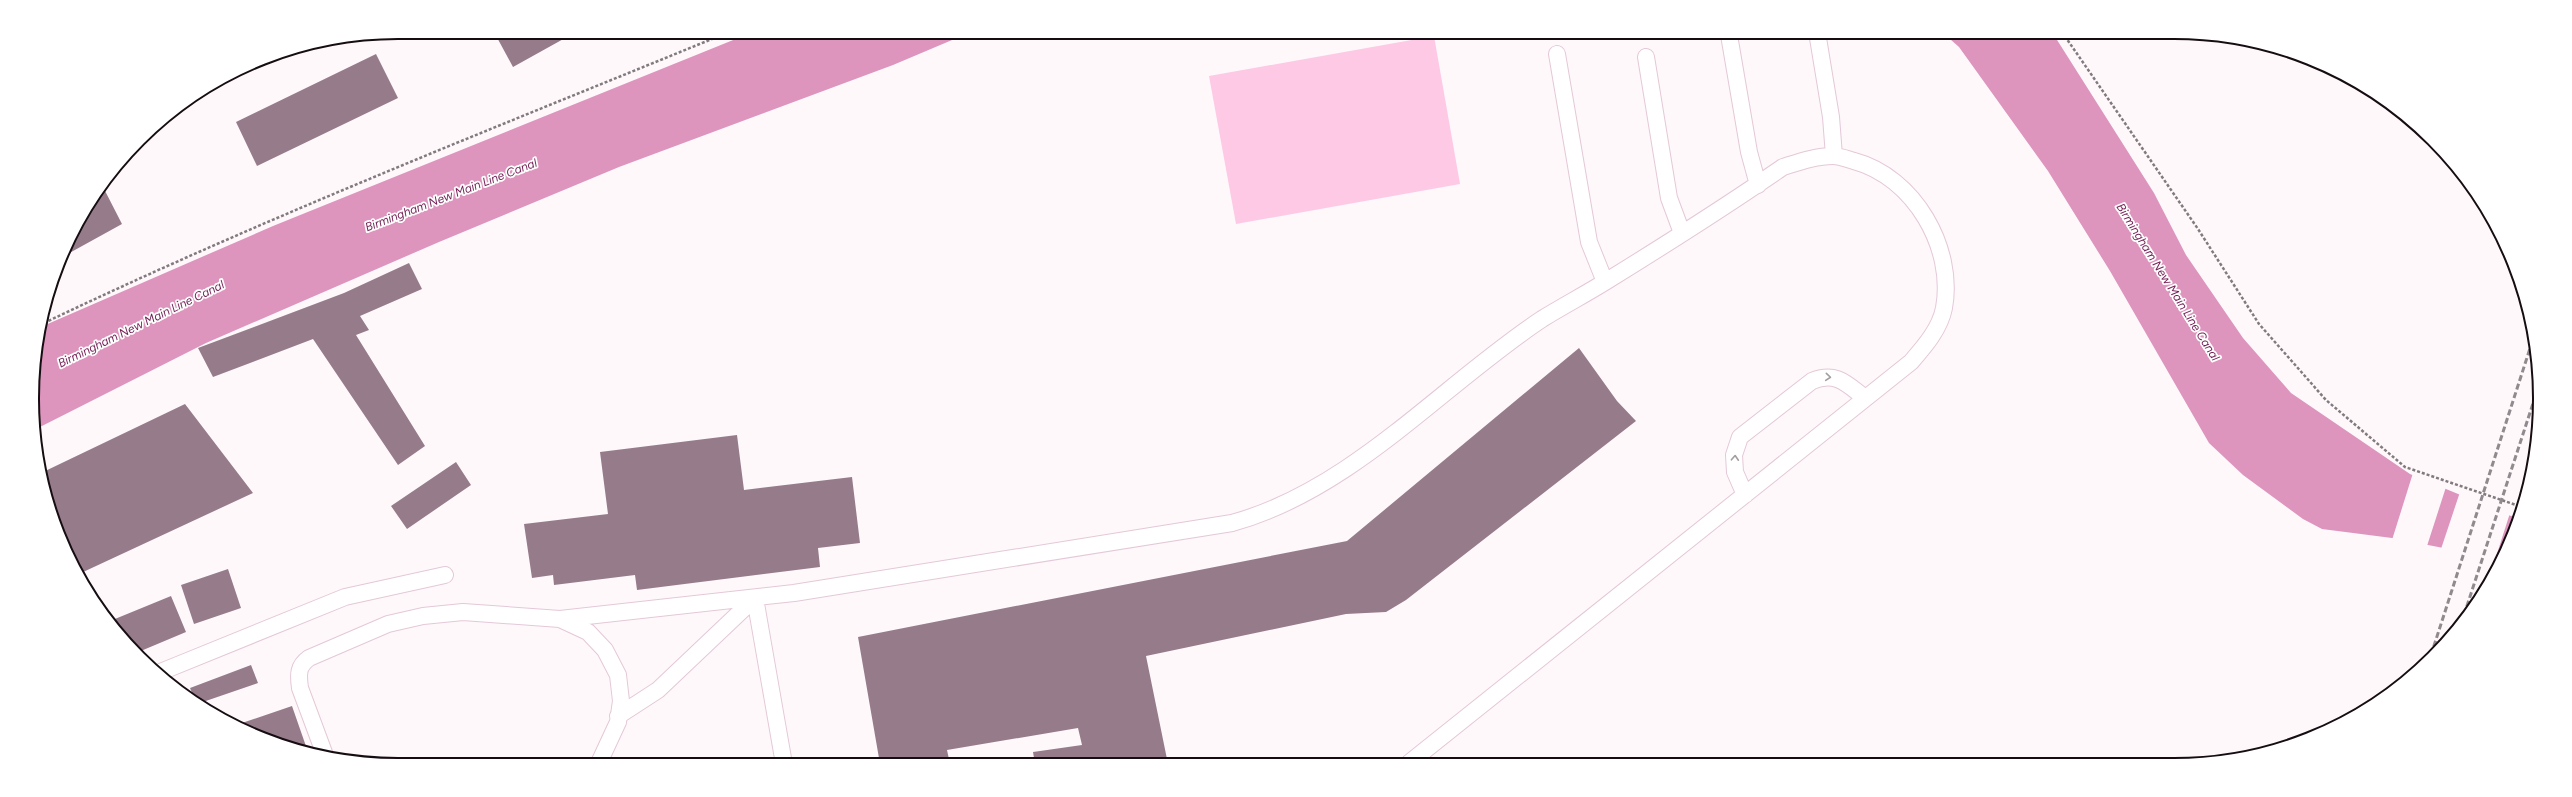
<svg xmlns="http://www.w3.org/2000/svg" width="2572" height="797" viewBox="0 0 2572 797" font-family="Figtree,sans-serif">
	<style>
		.green { fill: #fdc9e5 }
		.water { fill: #dd95bd }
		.pier { fill: #fef8fb }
		.building { fill: #967c8a }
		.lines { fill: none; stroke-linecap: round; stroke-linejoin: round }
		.lane-casing { stroke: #e4c8d7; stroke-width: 18 }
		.path { stroke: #817a7e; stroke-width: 2.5; stroke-dasharray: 3 2; stroke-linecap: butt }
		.lane { stroke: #fff; stroke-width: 16 }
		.rail { stroke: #90898d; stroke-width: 3; stroke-dasharray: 6 3; stroke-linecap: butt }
		.oneway { stroke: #a29ea0 }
		.labels { text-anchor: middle; stroke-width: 3.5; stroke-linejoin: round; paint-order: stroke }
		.water-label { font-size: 12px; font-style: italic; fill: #721f55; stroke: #fff }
		.rim { fill: none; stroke: #160d12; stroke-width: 2 }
	</style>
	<rect width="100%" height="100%" fill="#fef8fb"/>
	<path class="green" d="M1434,36L1460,184L1236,224L1209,76Z"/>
	<path class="water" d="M753,32H971L893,65L619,167L439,242L206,343L34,430L35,351L43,326L273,226Z
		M1942,32H2052L2154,193L2186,255L2243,338L2291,393L2410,474L2511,516L2516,515L2500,559L2392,538L2322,529L2303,519L2243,475L2209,443L2110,271L2048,171L1959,47Z"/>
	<path class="pier" d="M2413,473L2446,487L2427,546L2392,540Z
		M2460,492L2510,513L2495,560L2441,549Z"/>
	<path class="building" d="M494,32H576L513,67Z
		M376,54L398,98L257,166L236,122Z
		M102,185L122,224L64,256L70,236Z
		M409,263L422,289L360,316L369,330L356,335L425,446L398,465L313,339L213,377L198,348L344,293Z
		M1579,348L1617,401L1636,421L1406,600L1386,612L1346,614L1146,656L1168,764H1035L1033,752L1082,745L1078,728L947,750L950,764H880L858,637L1347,541Z
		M185,404L253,493L81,573L44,493L41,473Z
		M737,435L744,490L852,477L860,543L818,548L820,567L637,590L635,575L554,585L553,575L532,578L524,524L608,514L600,452Z
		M456,462L471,485L407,529L391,506Z
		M228,569L241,608L194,624L181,585Z
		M171,596L186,632L136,653L110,621Z
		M251,665L258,683L197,704L190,688Z
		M292,706L308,752L258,737L236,725Z"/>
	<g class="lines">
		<g class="lane-casing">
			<path id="lane" d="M1817,32L1831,117L1834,156
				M1729,35L1749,152L1758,185
				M1557,54L1589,242L1605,282
				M1646,57L1669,198L1682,233
				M1745,495L1735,472L1734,455L1740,437L1812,381C1836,371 1847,384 1865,398
				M560,619L794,593L1232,523C1352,490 1441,386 1542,319C1563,306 1584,295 1605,282C1665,245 1725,207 1783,167C1799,162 1816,156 1833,156C1840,156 1847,159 1854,161C1914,177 1955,248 1944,308C1940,329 1924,347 1911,362L1409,763
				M158,673L345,597L445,575
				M618,716L658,690L755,598L784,764
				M326,758L300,688C298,674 298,666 309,658L388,624L423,616L463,612L560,619L588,632L605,650L618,675L621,701L618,722L598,765"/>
		</g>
		<path class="path" d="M2062,32L2198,229L2259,324L2326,400L2405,467L2519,506
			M44,323C268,216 500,126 729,32"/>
		<use href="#lane" class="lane"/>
		<path class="rail" d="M2464,615L2539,385
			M2431,655L2534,336"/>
	</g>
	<defs><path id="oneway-chevron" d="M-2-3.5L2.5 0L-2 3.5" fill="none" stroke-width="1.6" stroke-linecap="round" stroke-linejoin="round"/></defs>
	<g class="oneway">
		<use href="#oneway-chevron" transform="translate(1828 377) rotate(5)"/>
		<use href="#oneway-chevron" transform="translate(1735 458) rotate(-87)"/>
	</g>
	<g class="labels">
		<g class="water-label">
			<text transform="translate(451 195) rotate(-21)" y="4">Birmingham New Main Line Canal</text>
			<text transform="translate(2168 282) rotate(58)" y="4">Birmingham New Main Line Canal</text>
			<text transform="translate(141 324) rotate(-26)" y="4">Birmingham New Main Line Canal</text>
		</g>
	</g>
	<path d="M0 0H2572V797H0ZM398 39H2174A359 359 0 0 1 2533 398V399A359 359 0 0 1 2174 758H398A359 359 0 0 1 39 399V398A359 359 0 0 1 398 39Z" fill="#fff" fill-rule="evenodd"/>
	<path class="rim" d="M398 39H2174A359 359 0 0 1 2533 398V399A359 359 0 0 1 2174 758H398A359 359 0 0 1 39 399V398A359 359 0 0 1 398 39Z"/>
</svg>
